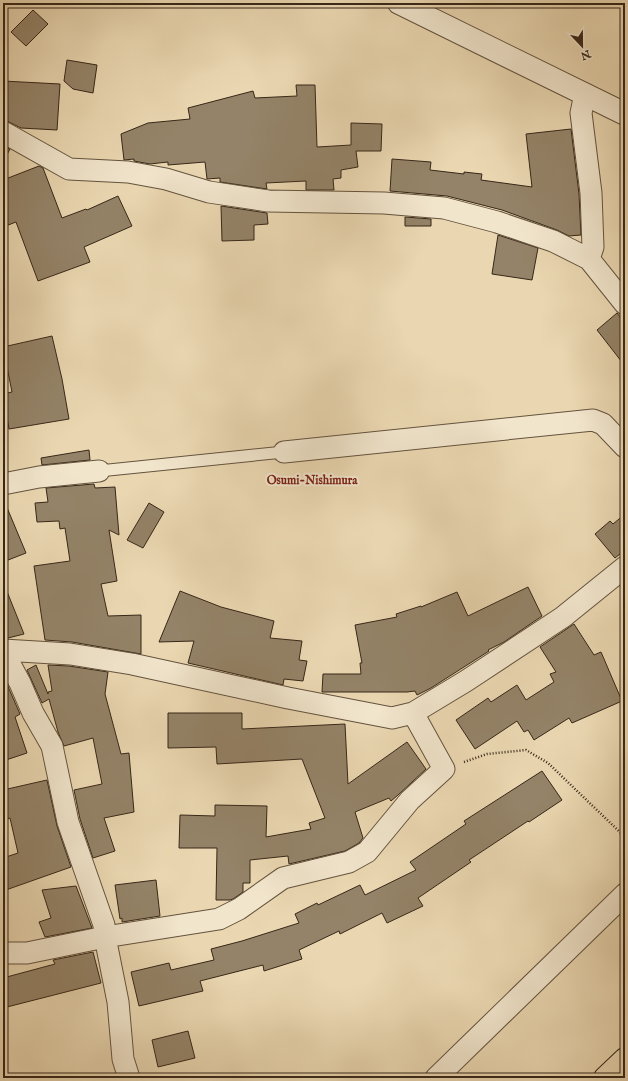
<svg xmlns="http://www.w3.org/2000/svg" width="628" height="1081" viewBox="0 0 628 1081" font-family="'IM FELL English',serif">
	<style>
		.building { fill: #948368; stroke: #372718 }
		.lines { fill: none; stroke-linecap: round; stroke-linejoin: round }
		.service-casing { stroke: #64533e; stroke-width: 13 }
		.minor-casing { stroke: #64533e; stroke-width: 23 }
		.tertiary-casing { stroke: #64533e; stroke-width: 24 }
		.motorway-casing { stroke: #372718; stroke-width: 24 }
		.path { stroke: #372718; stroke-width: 2.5; stroke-dasharray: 1 2; stroke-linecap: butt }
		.service { stroke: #f1e5cc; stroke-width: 11 }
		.minor { stroke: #f1e5cc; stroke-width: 21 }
		.tertiary { stroke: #f1e5cc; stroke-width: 22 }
		.motorway { stroke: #ead7b1; stroke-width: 22 }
		.labels { text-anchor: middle; stroke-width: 4; stroke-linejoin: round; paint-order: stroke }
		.neighbourhood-label { font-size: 12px; font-weight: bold; fill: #7a1f14; stroke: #f1e5cc }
	</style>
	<rect width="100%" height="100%" fill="#ead7b1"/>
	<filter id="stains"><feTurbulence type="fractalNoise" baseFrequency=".005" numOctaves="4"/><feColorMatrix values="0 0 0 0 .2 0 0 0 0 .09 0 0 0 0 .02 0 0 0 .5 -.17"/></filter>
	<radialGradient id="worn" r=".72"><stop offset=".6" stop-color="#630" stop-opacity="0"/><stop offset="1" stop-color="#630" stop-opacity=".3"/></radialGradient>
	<path class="building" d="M33,10L48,24L26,46L11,32Z
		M67,60L97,65L93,93L73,89L64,81Z
		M3,81L60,84L57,130L21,128L9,122L3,120Z
		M296,85H315L317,147L351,145V123L382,124L381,151H356L358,167L341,170V178L333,179L334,190H306V181L266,183L267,189L220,182V178L207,179L205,162L168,165V162L150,164L134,161V159L124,160L121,134L148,123L190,119L188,108L253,91L255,98L297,96Z
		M571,129L579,194L581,235L569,236L557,230L502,210L447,196L390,191L392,159L431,162L430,170L464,174V172L482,174L481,180L532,187L526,134Z
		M3,146L10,149L3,162Z
		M39,166L43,168L62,218L86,209L87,210L118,196L132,226L84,247L90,262L38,281L16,222L3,227V180Z
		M221,206L267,213L268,224L254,225V240L222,241Z
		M405,217L431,219V226H405Z
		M498,235L538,248L532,280L492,274Z
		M617,313L625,323V366L597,330Z
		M52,336L62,379L69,419L9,429L3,394L12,392L3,347Z
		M89,450L90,460L42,465L41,458Z
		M94,484L95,488L115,487L119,535L109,530L117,581L101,584L108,616L141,615V654L72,642L45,640L34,566L70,561L65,528L60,529L59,521L37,522L35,503L48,502L46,488Z
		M3,498L26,553L3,562Z
		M149,503L164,512L143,548L127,540Z
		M625,514V550L615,558L595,534L610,521L613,524Z
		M4,584L24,634L8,638H3Z
		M528,587L542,616L504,642L488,650L489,651L431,688L417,695L415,691L407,692H322L323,674H361L360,663H362L355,625L397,617L396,614L421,606V607L457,592L468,616Z
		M180,591L221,607L274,621L270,638L302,641L299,660L307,661L303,681L284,679L283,685L188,663L194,641L159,642Z
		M574,624L594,655L601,652L622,701L572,723L569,718L534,740L528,730L524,732L517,721L475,749L456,720L488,698L491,702L517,685L526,700L554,682L550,674L556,672L540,647Z
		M36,665L48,694V692L52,691L48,665L69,666L108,672L105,694L121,754L129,753L134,812L104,818L115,851L93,858L80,819L74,790L102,784L93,738L64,746L58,732L49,699L42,703L27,670Z
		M6,682L20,714L15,717L27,753L3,761V683Z
		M168,713H242V729L345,724L348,784L407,742L426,769L398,795L391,801L389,798L355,812L363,838L359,843L345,851L289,864L288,856L250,860V883H243V892L233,899L230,900H216L217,848H179L180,815L215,816V805L267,806L266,837L311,829L309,823L325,818L302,759L217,764L216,747L168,748Z
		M542,771L562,800L529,822L528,821L469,860L471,862L418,898L423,906L387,923L382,913L340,934L339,931L299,950L302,959L264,971L263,965L200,981L203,991L139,1006L131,972L169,963L171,970L214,960L211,949L242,941L299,923L295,914L317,903L318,905L360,885L365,895L416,870L410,862L466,824L464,821Z
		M47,780L57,826L71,867L3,891V858L18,853L10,818L3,821V790Z
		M156,880L160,916L122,922V918L120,919L115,885Z
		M76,886L92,928L45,937L39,922L51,918L42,890Z
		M93,952L101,983L3,1008V978L55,964L53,960Z
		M188,1031L195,1058L158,1067L152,1040Z"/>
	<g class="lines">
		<g class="service-casing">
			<path id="service" d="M99,471L284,452"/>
		</g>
		<g class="minor-casing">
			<path id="minor" d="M585,94L581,113L591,193L593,247L589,259
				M3,132L69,169L128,172L166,179L209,192L268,201L384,203L444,208L497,222L553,241L589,259L625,304
				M284,452L593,420L603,424L625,447
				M3,484L39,477L99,471
				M3,650L70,654L132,664L288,698L392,718L413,713L466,681L563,617L625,567
				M3,651L20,683L33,713L52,746L68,822L104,925L105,937L118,1002L123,1059L129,1078
				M3,953H27L105,937L219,919L239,909L283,878L349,862L367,852L410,800L444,769L413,713
				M436,1078L625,894"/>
		</g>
		<g class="tertiary-casing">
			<path id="tertiary" d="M399,3L625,114"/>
		</g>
		<g class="motorway-casing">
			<path id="motorway" d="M605,1078L625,1059"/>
		</g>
		<path class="path" d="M464,762L487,754L526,750L548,763L625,837"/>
		<use href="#service" class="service"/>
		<use href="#minor" class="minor"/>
		<use href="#tertiary" class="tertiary"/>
		<use href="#motorway" class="motorway"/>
	</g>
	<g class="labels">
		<g class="neighbourhood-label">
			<text x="312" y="484">Osumi-Nishimura</text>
		</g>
	</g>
	<rect width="628" height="1081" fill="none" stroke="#ead7b1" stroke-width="16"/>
	<rect x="4" y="4" width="620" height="1073" fill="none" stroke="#372718" stroke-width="2"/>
	<rect x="8" y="8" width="612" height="1065" fill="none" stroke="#372718"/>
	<g transform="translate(582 46) rotate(158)" stroke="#f1e5cc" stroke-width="3" paint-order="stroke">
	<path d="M0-3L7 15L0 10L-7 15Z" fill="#372718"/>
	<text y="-6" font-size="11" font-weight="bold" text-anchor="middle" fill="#372718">N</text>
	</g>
	<rect width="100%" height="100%" filter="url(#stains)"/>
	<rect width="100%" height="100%" fill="url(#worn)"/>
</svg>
